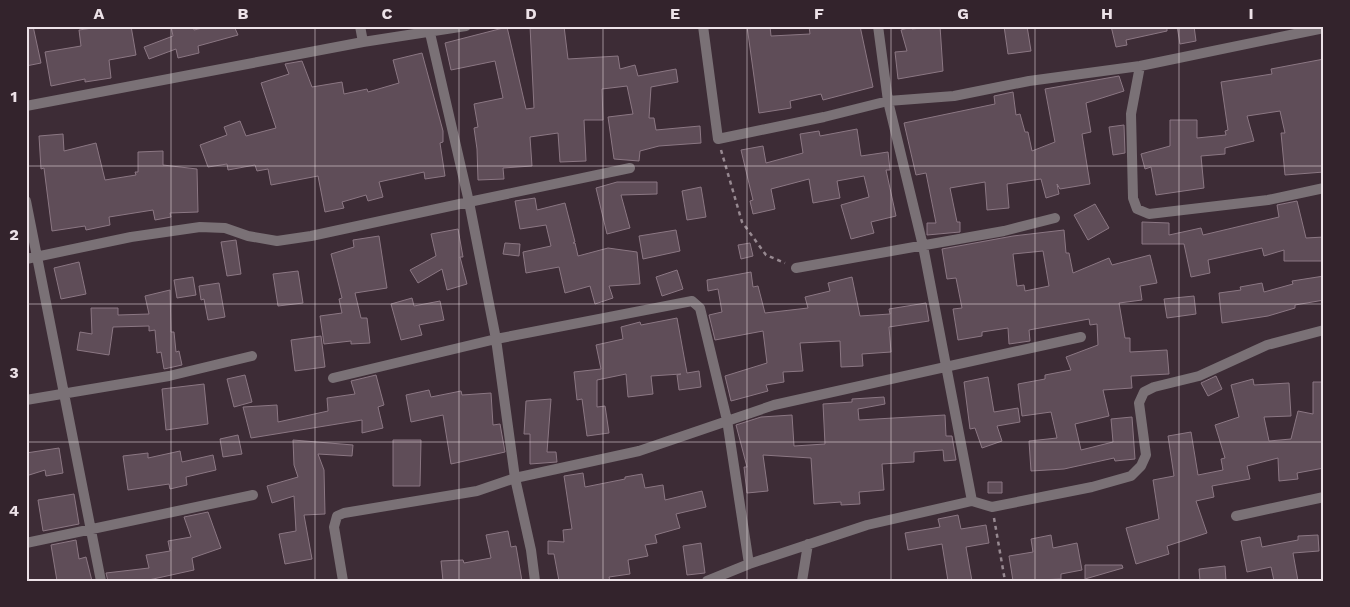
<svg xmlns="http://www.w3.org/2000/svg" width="1350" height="607" viewBox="0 0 1350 607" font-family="'Work Sans',sans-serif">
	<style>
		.building { fill: #5f4d58; stroke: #8b7783; fill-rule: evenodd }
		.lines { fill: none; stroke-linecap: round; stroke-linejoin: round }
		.path { stroke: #978991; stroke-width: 2.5; stroke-dasharray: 4 4; stroke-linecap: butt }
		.street { stroke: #7a7176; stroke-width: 10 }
		.grid { fill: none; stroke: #ede2e8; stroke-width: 1; stroke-opacity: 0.55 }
		.neatline { fill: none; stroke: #ede2e8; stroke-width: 2 }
		.grid-label { font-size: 16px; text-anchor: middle; font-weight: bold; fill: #ede2e8 }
	</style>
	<rect width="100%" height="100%" fill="#3d2c36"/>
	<path class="building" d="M26,26H33L41,63L26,66Z
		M106,26H131L136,55L109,60L111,78L85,82V79L51,86L45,52L81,46L79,30Z
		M171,26H193L194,30L211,26H234L238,35L198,46L199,53L178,58L176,49L149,59L144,47L173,36Z
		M530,26H564L568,59L618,56L620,69L635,65L638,76L676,69L678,82L651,87L649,118H654L656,130L700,126L701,143L659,146L640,151L639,161L614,159L608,117L633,114L627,86L602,89L603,120H584L586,161L560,162L558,133L530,137L532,166L503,168L504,179L478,180L477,149L474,128L478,127L474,104L503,98L495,61L451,70L445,43L507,27L526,109L534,108Z
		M747,26H770L771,36L810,34L809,26H860L873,87L823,100L821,94L790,101L791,108L759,113Z
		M940,26L943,71L898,79L895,52L907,51L901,30L911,27L912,29Z
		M1004,26H1027L1031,51L1008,54Z
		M1111,26H1167V31L1126,40L1127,45L1116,47Z
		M1177,26H1194L1196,41L1180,44Z
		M422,53L443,131V142L440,143L445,176L425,179L424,172L379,182L383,197L368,201L366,195L342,202L344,208L325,212L318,176L271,185L268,169L257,171L255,165L228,170L227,164L208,167L200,145L227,135L224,127L240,121L246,136L276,128L261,83L289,74L285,64L302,61L312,87L342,82L344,94L367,89L368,92L399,83L393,60Z
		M1324,59V172L1285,175L1281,133H1285L1280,111L1247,116L1254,141L1225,148V154L1201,156L1204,188L1156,195L1151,167L1145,169L1141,154L1170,146V120H1197V138L1226,135L1225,131L1228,130L1221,82L1272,74L1271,69Z
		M1119,76L1124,91L1086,103L1091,132L1082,134L1090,184L1060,189L1057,184L1059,194L1046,198L1041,179L1007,184L1009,208L987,210L985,182L950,188L957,222H960V232L927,235V223H936L926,173L916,175L904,123L995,104L994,96L1013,92L1016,115L1020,114L1025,132H1028L1032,151L1055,142L1045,89Z
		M1124,125L1125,153L1113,155L1109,127Z
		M857,129L861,156L888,152L890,170H886L896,216L871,222L874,233L851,239L841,205L869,197L864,176L837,181L840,198L813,203L809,179L771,189L775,209L753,214L750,201L753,200L741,150L763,146L766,163L803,153L800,134L819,131L820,136Z
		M63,134L64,151L96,143L105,180L136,175L135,172H138V152L163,151V165L197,169L198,212L170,213L171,217L155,220L153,210L109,217L110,225L86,230L85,226L52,231L44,168L41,169L39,136Z
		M617,182H657V194L621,195L630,228L607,234L596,188Z
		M701,187L706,217L687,220L682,191Z
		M535,198L537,210L565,203L575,242L573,243H575L578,256L608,248L637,252L640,284L609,286L613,298L595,304L590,286L565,293L559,267L526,273L523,252L551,246L546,225L520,229L515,201Z
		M1297,201L1306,238L1324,237V261H1284V250L1264,256L1262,248L1208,260L1210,273L1191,277L1184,244H1142V222L1169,223V235L1201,228L1203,235L1279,217L1277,205Z
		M1095,204L1109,228L1088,240L1074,215Z
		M458,229L463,257H460L467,284L447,290L442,269L418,283L410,270L436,256L431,234Z
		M676,230L680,251L643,259L639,236Z
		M1064,230L1066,253H1069L1073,273L1109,258L1112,265L1150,255L1157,283L1140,286L1142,300L1119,303L1125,338H1130V352L1167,350L1169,374L1131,376L1132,388L1103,390L1109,416L1075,424L1081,450L1113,442L1111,419L1132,417L1135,459L1115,461L1114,458L1064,469L1031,471L1029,441L1057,438L1051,412L1022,416L1018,384L1045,379V375L1071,370L1066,357L1098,345L1097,324L1090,325L1089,319L1029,330L1030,341L1009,344L1008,328L982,332V336L958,340L953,309L962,308L956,278L947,279L942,249L1013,236ZM1043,251L1049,286L1025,291L1024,285L1017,286L1013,254Z
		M379,236L387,288L355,293L361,318H367L370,343L351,344V341L324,344L320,316L342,313L339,299L342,298L331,254L354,247L353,240Z
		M236,240L241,274L227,276L221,242Z
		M505,243L520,244L519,256L503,254Z
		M750,243L753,256L741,259L738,245Z
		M79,262L86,294L61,299L54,268Z
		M677,270L683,289L662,296L656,277Z
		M298,271L303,303L278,306L273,274Z
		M751,272L753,287L758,286L765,313L808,308L805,297L830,291L828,283L852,277L860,316L890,314L889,309L926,303L929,321L889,327L891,352L862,354L863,366L841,367L840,341L800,343L803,371L783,372L784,382L766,385L768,391L731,401L725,376L767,363L763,331L715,340L709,315L722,312L718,289L708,291L707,280Z
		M1324,276V300L1295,305V308L1268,316L1222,323L1219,293L1241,290L1240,287L1262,283L1264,292L1293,284L1292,281Z
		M193,277L196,295L177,298L174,280Z
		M219,283L225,317L208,320L204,299L201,300L199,286Z
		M170,290L171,332H174L176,352L179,351L182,365L164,369L161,352L157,353L155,330L149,331V326L113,327L109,355L77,350L80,332L92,334L91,308H118V315L149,314L145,296Z
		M1194,296L1196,314L1167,318L1164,299Z
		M412,298L414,306L440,301L444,320L419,325L422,335L401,340L391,304Z
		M677,318L687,373L699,371L701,387L679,390L677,375L681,374L651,376L653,394L628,397L626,374L597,380V407L605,406L609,433L587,436L582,399L577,400L574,372L601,369L596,345L623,339L621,327L640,322L641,325Z
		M321,336L325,367L295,371L291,340Z
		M245,375L252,402L234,407L227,379Z
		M376,375L384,405L378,407L383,428L362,433V420L251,438L243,407L277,405L278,422L328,411L327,398L355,394L351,381Z
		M1216,376L1222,389L1208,396L1201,383Z
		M988,377L994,412L1018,408L1020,422L997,426L1002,441L982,448L975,428L970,429L964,382Z
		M1253,379L1254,385L1289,383L1291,416L1264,417L1269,441L1291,439L1298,411L1313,414V382H1324V468L1297,473L1298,479L1279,481L1278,458L1247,466L1250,479L1212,486L1214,497L1196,501L1207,533L1167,546L1169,554L1136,564L1126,528L1159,519L1153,480L1174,476L1168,436L1191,432L1198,475L1223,470L1221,459L1225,458L1215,425L1239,417L1231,385Z
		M204,384L208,424L166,430L162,389Z
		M429,390L431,397L461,391L462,395L491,393L493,425L500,424L505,452L451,464L443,415L411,422L406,395Z
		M884,397L885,404L858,409L859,420L945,415L946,436H952L956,460L944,461L943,450L914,452V462L882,464L884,490L859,492L860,504L841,505V502L814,504L811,458L763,455L768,491L747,493L744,467H747L736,425L761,417L792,415L794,446L825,444L823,404L852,402V399Z
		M551,399L547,452H556L557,462L530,464V434H524L526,401Z
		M238,435L242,454L223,457L220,439Z
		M293,440L353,445L352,456L318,454L324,470L325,514L304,515L312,559L285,564L279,534L296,531L294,496L272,503L267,486L298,477L294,465Z
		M393,440H421L420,486H393Z
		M59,448L63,473L46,476L45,470L26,476V453Z
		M180,451L182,462L213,455L216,470L186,477L187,485L170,489L169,484L128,490L123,456L148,453V458Z
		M583,473L585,487L625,479V477L642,474L645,488L663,485L665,500L702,491L706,507L676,514L680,528L655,535L657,543L645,545L648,556L628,560L630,574L609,577L610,581H559L554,554H548V541L564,542L563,530L572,529L564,476Z
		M988,482H1002V493H988Z
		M74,494L79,524L43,531L38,500Z
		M208,512L221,548L192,558L194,570L144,581H108L106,573L149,568L146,555L170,551L168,541L191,537L184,517Z
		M958,515L961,529L986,525L989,543L966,547L972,581H948L942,544L908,550L905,533L940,527L938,519Z
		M508,531L511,547L516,546L522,581H443L441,561L463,560L464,563L491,558L486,535Z
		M1051,535L1053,548L1077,543L1082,570L1061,574V579L1013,581L1009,556L1033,552L1031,539Z
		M1318,535L1319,551L1293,553L1298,581H1274L1271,567L1247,572L1241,541L1260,537L1262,547L1298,540V536Z
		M76,540L79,559L86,557L92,581H57L51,545Z
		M701,543L705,573L687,575L683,546Z
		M1085,565H1122L1123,568L1085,579Z
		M1225,566L1226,581H1200L1199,569Z"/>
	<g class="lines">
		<path class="path" d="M721,150L742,222L766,255L785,263
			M994,518L1005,581"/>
		<path class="street" d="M360,26L363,42
			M703,26L718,139L824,117L888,101L954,96L1029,81L1140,66L1324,28
			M878,26L888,101L923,246L972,501
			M430,33L469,202L630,168
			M1140,66L1131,114L1133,198L1137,209L1149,214L1268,200L1324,188
			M26,106L363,42L466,26
			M26,201L101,581
			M26,259L131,237L200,227L225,228L248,236L277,241L311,236L469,202L496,339L515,478L531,550L535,581
			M796,268L1004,231L1055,218
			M333,378L496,339L692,301L700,308L727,420L749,564
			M26,400L169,376L252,356
			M1236,516L1324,497
			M26,543L253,495
			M343,581L334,527L337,516L344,513L477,491L515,478L639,451L774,405L1081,337
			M707,581L749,564L867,525L972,501L992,507L1092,487L1131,476L1141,466L1146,455L1139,403L1144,392L1154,387L1199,376L1267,345L1324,330
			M802,581L808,544"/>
	</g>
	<path class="grid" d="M171,26V581M315,26V581M459,26V581M603,26V581M747,26V581M891,26V581M1035,26V581M1179,26V581M26,166H1324M26,304H1324M26,442H1324"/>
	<rect width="1350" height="607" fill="none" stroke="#33232c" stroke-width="55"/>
	<rect x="28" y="28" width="1294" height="552" class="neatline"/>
	<g class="grid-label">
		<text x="99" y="19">A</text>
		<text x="243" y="19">B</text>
		<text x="387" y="19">C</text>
		<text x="531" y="19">D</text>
		<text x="675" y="19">E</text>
		<text x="819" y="19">F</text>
		<text x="963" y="19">G</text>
		<text x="1107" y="19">H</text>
		<text x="1251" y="19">I</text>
		<text x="14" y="102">1</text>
		<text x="14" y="240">2</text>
		<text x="14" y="378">3</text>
		<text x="14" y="516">4</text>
	</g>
</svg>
